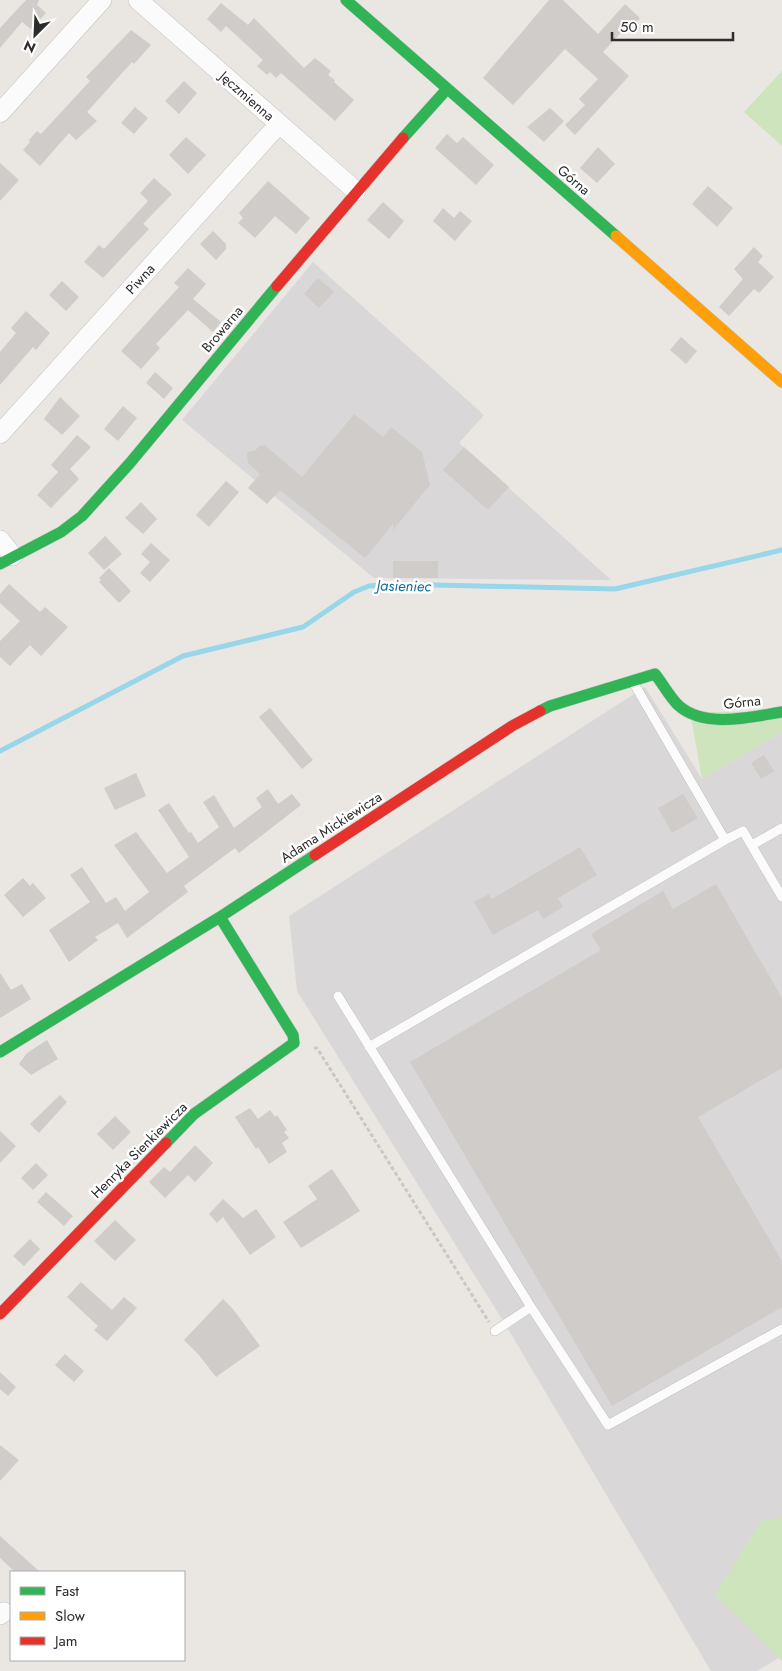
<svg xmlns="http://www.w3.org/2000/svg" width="782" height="1671" viewBox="0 0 782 1671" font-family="Jost,sans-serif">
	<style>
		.industrial { fill: #dad7d9 }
		.green { fill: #cde4bc }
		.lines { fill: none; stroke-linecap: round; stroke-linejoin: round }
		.stream { stroke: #98d6e9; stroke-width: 5 }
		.building { fill: #cfccc9 }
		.lane-casing { stroke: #c3c3c3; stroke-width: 10 }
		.street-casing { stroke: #c3c3c3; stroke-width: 20 }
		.fast-casing { stroke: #c3c3c3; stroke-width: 12 }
		.slow-casing { stroke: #c3c3c3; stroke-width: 12 }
		.jam-casing { stroke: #c3c3c3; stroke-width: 12 }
		.path { stroke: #c8c8c7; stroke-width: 3; stroke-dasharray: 4 2.5; stroke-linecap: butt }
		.lane { stroke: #fcfbfb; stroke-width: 9 }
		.street { stroke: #fcfbfb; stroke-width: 19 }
		.fast { stroke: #30b455; stroke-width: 11 }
		.slow { stroke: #ff9f0a; stroke-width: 11 }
		.jam { stroke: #e5322d; stroke-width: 11 }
		.labels { text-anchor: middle; stroke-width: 5; stroke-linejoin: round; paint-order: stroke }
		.street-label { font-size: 14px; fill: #2c2c2c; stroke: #fff }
		.water-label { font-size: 15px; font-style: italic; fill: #116e9c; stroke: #fff }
	</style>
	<rect width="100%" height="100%" fill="#eae6e2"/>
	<path class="industrial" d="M313,262L484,415L459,443L611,580L374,578L182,420Z
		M645,687L702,779L782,732V1656L757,1671H711L505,1324L297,991L289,916Z"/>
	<path class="green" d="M782,71V146L744,112Z
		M690,712H782V732L702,779Z
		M782,1518V1661L715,1595L761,1521Z"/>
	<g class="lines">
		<path class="stream" d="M0,751L183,656L303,627L354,592L369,586L393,584L615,589L782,550"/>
	</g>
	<path class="building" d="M26,0H39L37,5L46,13L31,29L22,22L0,48V28Z
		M549,0H563L598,34L625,4L640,18L630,29L627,26L603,52L629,76L575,135L565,125L585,105L579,99L598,79L565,49L513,105L483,78Z
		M221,3L248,25L254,18L304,68L315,58L331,71L328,75L335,80L334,82L354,100L335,121L281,73L276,78L270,72L267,75L257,66L263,60L226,26L221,32L207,19Z
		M131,30L151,45L134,64L132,62L87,112L97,121L76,140L69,133L40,166L23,150L30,142L29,140L37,131L41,134L90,81L86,77Z
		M184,81L197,93L179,114L165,101Z
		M135,107L148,118L134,134L121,123Z
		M550,108L564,121L544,142L527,127Z
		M447,134L457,143L463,137L494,165L476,185L435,148Z
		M186,137L206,155L188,174L169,155Z
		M598,147L615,164L597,183L580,168Z
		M0,163L19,180L0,201Z
		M154,178L172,194L143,224L149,229L103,278L84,262L99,245L104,249L148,201L140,193Z
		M268,181L310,218L296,234L275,216L255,238L238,223L243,218L239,213Z
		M708,186L733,208L717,227L692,204Z
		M383,202L404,221L389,239L367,220Z
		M443,208L454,218L460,211L472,221L455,241L433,221Z
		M213,231L226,244V249L216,260L200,244Z
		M754,247L763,256L758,262L774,277L759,293L754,289L729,316L719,307L743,279L734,269Z
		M188,268L206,284L193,299L221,322L213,332L188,310L156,344L160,348L141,369L121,351L179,287L174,283Z
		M318,278L334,292L319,308L304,294Z
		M62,281L79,297L66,311L49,295Z
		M26,311L50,333L36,350L33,347L0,385V352L16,333L11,328Z
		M681,337L697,351L686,364L670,350Z
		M155,372L173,388L164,399L146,383Z
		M60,397L80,416L62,435L44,419Z
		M123,406L137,418L118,441L104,429Z
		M354,414L383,437L391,427L422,452L430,485L393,530V524L365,558L280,490L267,504L248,488L260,474L248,463L247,452L255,451L259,446L265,445L302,477Z
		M77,435L91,447L70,469L79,479L51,508L37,495L58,472L51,465Z
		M464,447L509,487L488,510L443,470Z
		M226,481L239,492L209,527L196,515Z
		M141,502L157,519L143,534L125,518Z
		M105,536L122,554L104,570L88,553Z
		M151,543L170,560L150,582L140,573L150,562L141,554Z
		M393,561H438V578H393Z
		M109,568L131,591L119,603L99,582L101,580L99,578Z
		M9,584L40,612L45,607L68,627L41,656L30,645L10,666L0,657V641L20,621L0,603V594Z
		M270,708L313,760L302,769L259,717Z
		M764,755L774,771L761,779L751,763Z
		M136,773L146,796L115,810L104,788Z
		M268,789L278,804L292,794L301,805L239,853L235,848L184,886L188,892L127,938L118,923L95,937L98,940L69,962L49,930L90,902L70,875L82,867L106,903L116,897L125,911L149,892L114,845L136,832L167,873L189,857L158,810L169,803L189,833L191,832L198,843L219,827L203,802L214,795L234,828L262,807L256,798Z
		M683,794L698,818L672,833L658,808Z
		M580,847L597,875L558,898L563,907L543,919L538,910L493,935L474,902L489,894L492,899Z
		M23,878L30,886L33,883L46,898L23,917L4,895Z
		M716,884L782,998V1068L698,1117L782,1261V1307L612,1406L410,1062L601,950L591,934L663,891L673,909Z
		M0,973L11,990L22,984L31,999L0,1018Z
		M47,1040L58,1059L31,1075L19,1064L27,1053Z
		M60,1095L67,1102L39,1133L30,1124Z
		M250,1108L258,1119L270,1110L275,1117L277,1115L287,1130L284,1132L289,1138L282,1143L287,1152L269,1164L258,1147L256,1149L235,1117Z
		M115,1116L131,1132L113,1150L97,1134Z
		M0,1131L16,1146L0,1163Z
		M195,1145L213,1163L195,1182L188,1175L165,1198L149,1182L164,1167L170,1172Z
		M36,1163L48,1175L33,1190L21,1178Z
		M332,1169L360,1211L301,1248L283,1222L317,1199L308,1186Z
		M46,1192L73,1216L64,1226L37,1202Z
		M223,1199L243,1218L256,1209L276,1237L250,1255L223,1217L217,1223L209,1214Z
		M115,1220L136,1240L115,1261L94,1241Z
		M30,1239L40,1249L24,1266L13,1256Z
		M81,1282L112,1310L124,1297L137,1308L107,1341L94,1330L98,1326L67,1297Z
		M223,1299L233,1309L260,1346L216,1377L199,1355L184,1340Z
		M65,1354L84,1371L74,1382L55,1365Z
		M0,1372L16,1387L8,1396L0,1389Z
		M0,1445L19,1460L0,1481Z
		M0,1536L40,1572H15L0,1558Z"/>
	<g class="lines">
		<g class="lane-casing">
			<path id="lane" d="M633,682L725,840L743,831L782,897
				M752,845L782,828
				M338,996L531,1307L495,1331
				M369,1047L725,840
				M531,1307L608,1425L782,1329"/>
		</g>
		<g class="street-casing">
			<path id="street" d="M138,0L356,191
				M0,113L102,0
				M0,434L279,124
				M0,540L13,556
				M0,1615L4,1612"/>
		</g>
		<g class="fast-casing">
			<path id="fast" d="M346,0L616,236
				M403,138L447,89
				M0,564L61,532L82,516L130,463L277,286
				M540,711L550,706L655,674C663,684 669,696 678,705C704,729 751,717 782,712
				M0,1052L220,917L315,855
				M166,1143L194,1114L294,1043L293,1035L220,917"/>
		</g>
		<g class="slow-casing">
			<path id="slow" d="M616,236L782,382"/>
		</g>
		<g class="jam-casing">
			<path id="jam" d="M277,286L403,138
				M315,855L512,726L540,711
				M0,1314L166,1143"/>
		</g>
		<path class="path" d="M314,1048H317L489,1322"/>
		<use href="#lane" class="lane"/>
		<use href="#street" class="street"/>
		<use href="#fast" class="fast"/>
		<use href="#slow" class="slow"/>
		<use href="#jam" class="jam"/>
	</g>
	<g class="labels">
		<g class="street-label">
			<text transform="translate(247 96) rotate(41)" y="5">Jęczmienna</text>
			<text transform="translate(574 180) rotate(41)" y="5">Górna</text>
			<text transform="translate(140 279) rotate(-48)" y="5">Piwna</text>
			<text transform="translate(222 329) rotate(-50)" y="5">Browarna</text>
			<text transform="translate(742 702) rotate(-6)" y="5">Górna</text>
			<text transform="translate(331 827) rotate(-33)" y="5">Adama Mickiewicza</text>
			<text transform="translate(139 1150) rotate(-45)" y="5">Henryka Sienkiewicza</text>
		</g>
		<g class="water-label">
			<text transform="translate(404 586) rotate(1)" y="5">Jasieniec</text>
		</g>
	</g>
	<rect x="10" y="1571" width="175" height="90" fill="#ffffff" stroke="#ababab"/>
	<rect x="20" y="1587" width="25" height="8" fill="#30b455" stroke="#ababab"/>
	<text x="55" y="1596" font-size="15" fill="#2c2c2c">Fast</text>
	<rect x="20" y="1612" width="25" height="8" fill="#ff9f0a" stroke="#ababab"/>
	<text x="55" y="1621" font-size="15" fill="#2c2c2c">Slow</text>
	<rect x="20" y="1637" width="25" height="8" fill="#e5322d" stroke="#ababab"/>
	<text x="55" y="1646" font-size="15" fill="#2c2c2c">Jam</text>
	<g transform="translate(35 35) rotate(204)" stroke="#ffffff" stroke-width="4" paint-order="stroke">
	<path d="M0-4L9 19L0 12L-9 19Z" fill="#2c2c2c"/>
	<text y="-8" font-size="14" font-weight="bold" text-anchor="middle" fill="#2c2c2c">N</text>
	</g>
	<path d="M612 32v8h121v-8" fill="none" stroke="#2c2c2c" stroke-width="2.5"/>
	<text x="620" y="32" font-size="15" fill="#2c2c2c" stroke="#ffffff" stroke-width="4" paint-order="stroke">50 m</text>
</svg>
